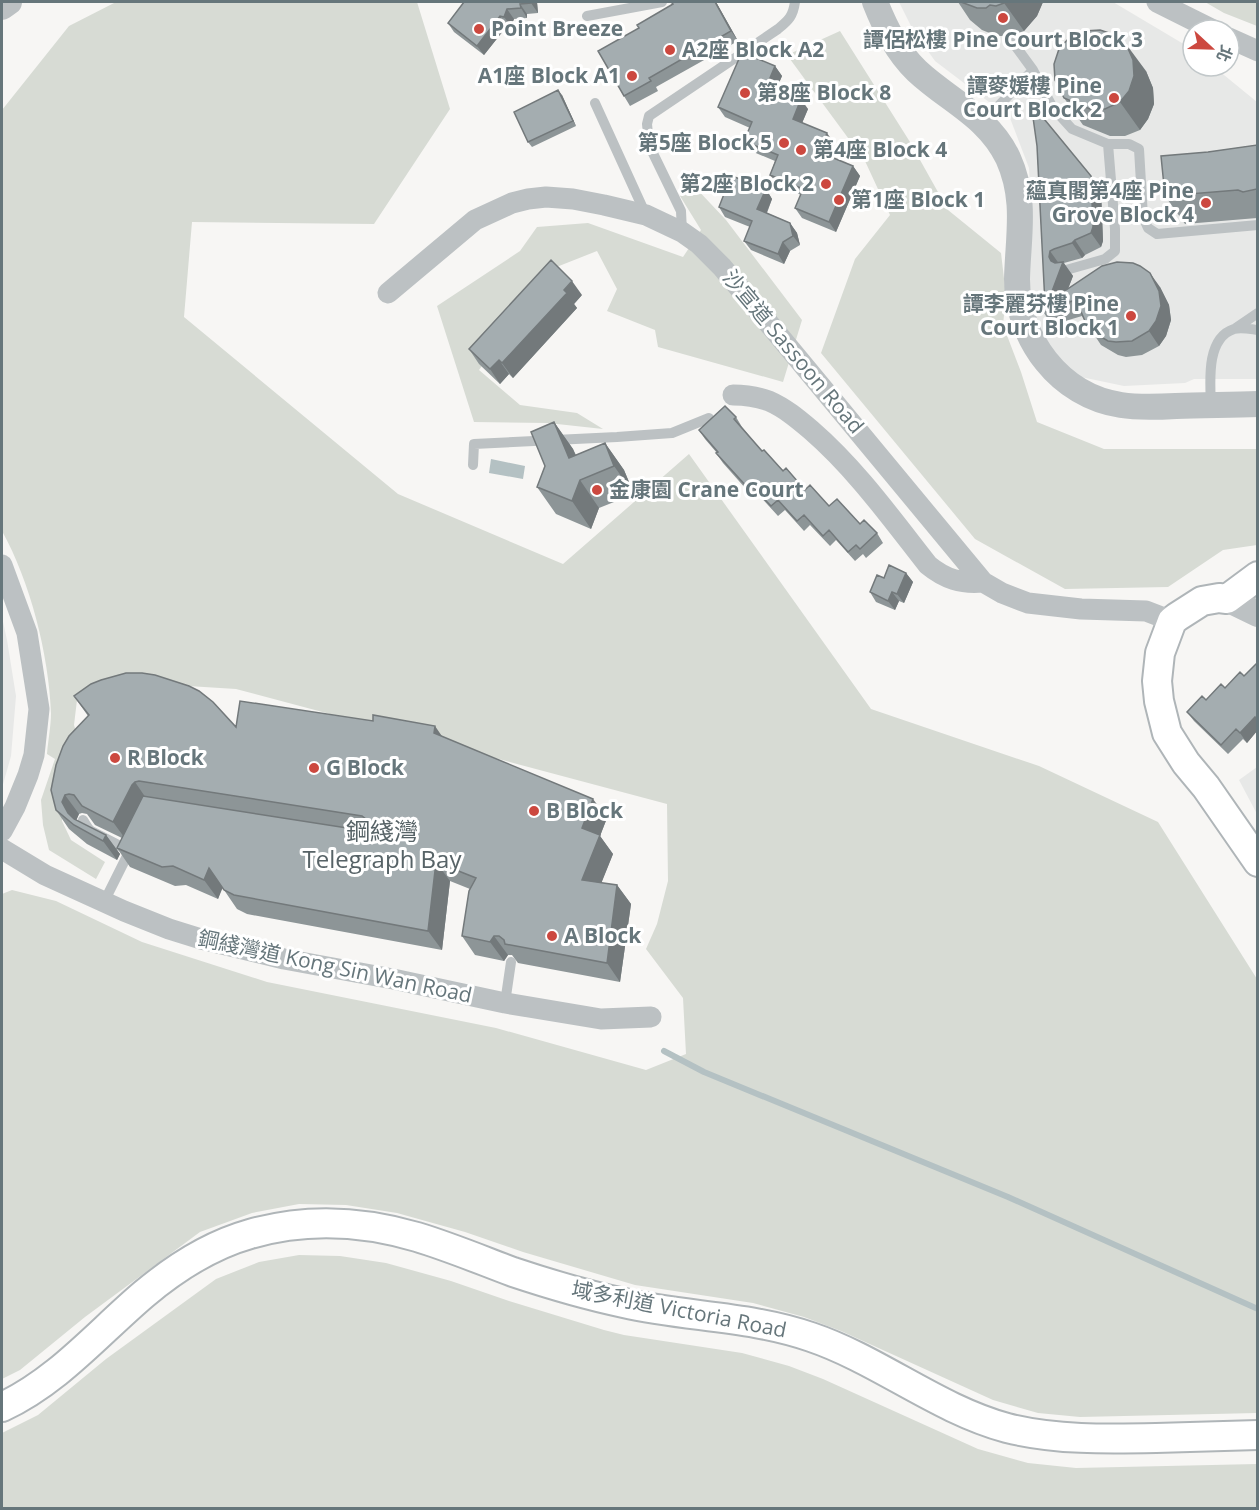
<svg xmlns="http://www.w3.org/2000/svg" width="1259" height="1510" viewBox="0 0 1259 1510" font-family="'Open Sans','Noto Sans TC',sans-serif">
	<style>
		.built { fill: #e7e8e7 }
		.green { fill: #d7dbd4 }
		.water { fill: #b4c1c3 }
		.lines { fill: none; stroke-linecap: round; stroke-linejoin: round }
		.stream { stroke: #b4c1c3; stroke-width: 6 }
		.secondary-casing { stroke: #afb5b8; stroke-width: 32 }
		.service { stroke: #bcc1c3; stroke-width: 10 }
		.minor { stroke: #bcc1c3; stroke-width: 21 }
		.tertiary { stroke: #bcc1c3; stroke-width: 26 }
		.secondary { stroke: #fff; stroke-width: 28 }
		.wall { fill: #8d9597 }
		.shaded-wall { fill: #73797b }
		.building { fill: #a4adb0; stroke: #73797b; stroke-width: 1.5 }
		.poi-dot { fill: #cc483f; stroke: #fff; stroke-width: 2 }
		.labels { text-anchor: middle; stroke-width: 6; stroke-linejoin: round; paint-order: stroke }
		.poi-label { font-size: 21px; font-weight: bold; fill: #66767b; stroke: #fff; text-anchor: start }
		.street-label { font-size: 21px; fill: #66767b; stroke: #fff }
		.quarter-label { font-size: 24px; fill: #576367; stroke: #fff }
	</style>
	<rect width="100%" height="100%" fill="#f7f6f4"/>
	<path class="built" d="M899,2H1113L1192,49L1193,50V66H1213L1257,102V379H1194L1185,383L1124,386L1081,377L1051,357L1033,321L1028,286L1032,222L1029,168L1010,118L935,61L913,30Z
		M2,617L7,640L16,696L11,756L2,788Z
		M1257,767V814L1239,780Z"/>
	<path class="green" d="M116,2H417L450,109L374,224L192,222L184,317L398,494L563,564L689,454L871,709L1039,766L1158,822L1257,979V1413L1080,1417L1038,1413L993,1400L841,1331L804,1317L753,1303L635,1285L523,1252L465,1232L397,1213L346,1205L299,1204L252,1213L200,1232L85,1317L20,1370L2,1379V894L12,890L56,901L142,942L267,982L496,1028L646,1070L686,1054L683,998L646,949L657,924L668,881L667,804L236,689L140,683L100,686L77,700L74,725L79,741L62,793V821L71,840L105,862L96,879L49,850L43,825L41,800L55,759L47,754C48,741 51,726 51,713C49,655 30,581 2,531V110L69,26Z
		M1205,2H1257V26L1224,13Z
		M840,31L910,142L948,210L1001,253L1006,295L1003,325L1021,372L1037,422L1104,449H1257V545L1223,550L1168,587L1065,589L975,539L821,353L855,259L890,215L865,161L787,55Z
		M694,186L726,220L802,320L783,382L658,347L655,330L607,311L617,289L597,251L554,268L479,370L520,405L577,413L603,429L548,423L474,422L437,306L520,251L537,227L588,223L683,257L701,230L680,196Z
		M299,1255L340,1256L386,1263L451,1281L509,1301L604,1330L624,1335L742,1353L789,1366L823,1379L978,1449L1028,1463L1076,1468L1257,1464V1508H2V1433L38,1415L106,1359L216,1279L259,1262Z"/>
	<path class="water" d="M491,459L525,466L523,479L489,473Z"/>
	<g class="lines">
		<path class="stream" d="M664,1051L704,1072L1008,1197L1258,1309"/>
		<g class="secondary-casing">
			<path id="secondary" d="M1258,576L1227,599L1219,598L1202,601L1177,617L1172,621L1160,653L1157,681L1159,701L1167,733L1186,763L1206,787L1258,862
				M2,1407C58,1381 98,1333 144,1294C175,1268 211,1245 250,1234C305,1218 363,1221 417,1237C450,1247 481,1260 513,1272C549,1284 586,1295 624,1303C685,1317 751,1316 811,1337C879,1360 937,1409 1007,1428C1055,1440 1106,1439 1156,1438C1190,1437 1224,1436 1258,1435"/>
		</g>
		<path class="service" d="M587,16L662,2
			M1011,40L1033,70
			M595,103L646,215
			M983,122L1033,70L1053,108L1072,129L1108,144L1115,229V251L1105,259L1066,270
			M1108,144H1129L1139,149L1143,217L1148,228L1157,234L1258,225
			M682,232L681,211L649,145L647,124L649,116L778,29C789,20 793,16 795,2
			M1236,328L1258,313
			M1211,405C1210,381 1206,338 1234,329C1241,327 1250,329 1258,330
			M473,465L474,444L617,437L672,433L709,418
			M83,820L88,828L91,831L130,851
			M104,902L131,848
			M505,1003L511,962"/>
		<path class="minor" d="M1157,2L1213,30
			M1229,38L1258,51
			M388,293L475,220L512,203L528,199L546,197L573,199L604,205L646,215L682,232L699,244L722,267L983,582L1002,593L1028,603L1081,609L1146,611L1172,621
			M733,395C746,395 758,397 769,401C785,408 798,419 811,430C856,469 891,518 928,565C945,579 961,584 983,582
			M2,565L27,633L39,709L34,755L28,775L15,807L2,831
			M2,849L45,875L124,911L169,929L201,939L284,959L393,979L505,1003L601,1019L651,1017"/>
		<path class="tertiary" d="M875,2C885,27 897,52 917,71C949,101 988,116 1008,158C1027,200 1018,236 1017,279C1017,339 1060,396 1121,405C1139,408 1158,407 1176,406C1203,405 1230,405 1258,404
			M2,7L9,2
			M1227,599L1258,614"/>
		<use href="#secondary" class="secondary"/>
	</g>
	<path class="wall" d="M464,2H537L538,13L527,14V18L514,19L511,26H507L484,55L454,32L448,23Z
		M716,2L738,41L656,87L658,91L630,106L624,96L639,28L673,4Z
		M958,2H1043L1037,16L1024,31L1015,34L1010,33L1005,36H997L982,30L970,20Z
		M775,66L782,76L776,89L808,109L802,123L834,143L828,156L853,166L860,176L836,232L802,218L795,208L801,195L777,184L770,175L775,161L751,151L744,141L750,128L725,117L718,107Z
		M1146,71L1153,88L1154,104L1148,119L1140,130L1125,136H1110L1083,125L1064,98Z
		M562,95L576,126L532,147L528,142Z
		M1257,145V218L1185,224L1165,196L1208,152Z
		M1037,146L1091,176L1101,190L1103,241L1101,247L1085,255L1082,258L1064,263L1073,276L1068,289L1160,287L1169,305L1171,320L1166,336L1159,346L1142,355L1126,357L1118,355L1101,345L1085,321L1082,316L1052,325L1042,310L1045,304Z
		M766,189L772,199L767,213L790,223L797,233L800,245L790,251L784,264L751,250L744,241L750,227L725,217L719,207Z
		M582,295L574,304L577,308L513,378L509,374L500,384L479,364L469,349Z
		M736,417L742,427L762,451L805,490L829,506L877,533L883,543L866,558L863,554L855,561L836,540L830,546L810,525L804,531L785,510L778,516L758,494L754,498L723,463L716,453H717L705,439L699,430Z
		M554,422L573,449L576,455L605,443L624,470L634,494L599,508L591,529L556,514L537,487L545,466Z
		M906,573L913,582L904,603L899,601L895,610L876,602L870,592L884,578Z
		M1257,663V731L1247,743L1243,739L1228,754L1194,721L1187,712L1244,676Z
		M74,696L236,727L443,737L607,818L600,836L613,854L601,883L617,885L631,904L620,982L518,963L512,955H508L504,961L475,955L462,936L470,889L450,881L442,950L247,914L237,909L222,887L218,899L186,885L175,886L130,867L117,848L122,838L95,825L87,814L82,813L79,814L76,820L106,835L120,854L117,860L87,844L69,829L56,810L88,716Z"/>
	<path class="shaded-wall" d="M531,2H537L538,13L531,3Z
		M715,2H716L738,41L731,31Z
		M1006,2H1043L1037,16L1024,31L1004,3Z
		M520,4L527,14V18L521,8Z
		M507,9L514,19L511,26L504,17Z
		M500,16L507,26L484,55L477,46Z
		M1126,44L1146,71L1153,88L1154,104L1148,119L1140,130L1120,102Z
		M775,66L782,76L774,95L767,85Z
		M558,90L562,95L576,126L573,121Z
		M801,99L808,109L800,128L793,119Z
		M827,133L834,143L826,162L819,152Z
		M853,166L860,176L836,232L829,222Z
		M1091,176L1101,190L1103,241L1101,247L1091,233Z
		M766,189L772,199L764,219L757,209Z
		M790,223L797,233L800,245L793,236Z
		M1075,240L1085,255L1082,258L1072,243Z
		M783,242L790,251L784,264L778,254Z
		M1050,251L1060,265L1063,262L1073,276L1062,304L1048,302L1049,257Z
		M1150,273L1160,287L1169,305L1171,320L1166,336L1159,346L1149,331Z
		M572,281L582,295L574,304L577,308L513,378L502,363Z
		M499,360L509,374L500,384L490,369Z
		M554,422L573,449L585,478L569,458Z
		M605,443L624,470L634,494L614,466Z
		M580,480L599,508L591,529L572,501Z
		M906,573L913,582L904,603L897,594Z
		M892,592L899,601L895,610L888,601Z
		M1255,717L1257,721V731L1247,743L1240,733Z
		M435,726L448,745L434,733Z
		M135,782L148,801L127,841L113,822L132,785Z
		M65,795L79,814L76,821L68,813L62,802Z
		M593,799L607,818L600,836L613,854L595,899L582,880V828Z
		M106,835L120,854L117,860L103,841Z
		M436,862L450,881L442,950L428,931Z
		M209,868L223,887L218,899L204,880Z
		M617,885L631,904L620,982L607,963Z
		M494,936L508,955L504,961L490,942Z"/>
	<path class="building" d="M464,2H531V3L520,4L521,8L507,9L504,17L500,16L477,46L448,23Z
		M671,2H715L731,31L649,78L651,81L624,96L598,51L639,28L637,25L673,4Z
		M961,2H1006L1004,3L996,6L990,5L986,8H977Z
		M1100,30L1115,35L1126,44L1133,60L1134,76L1129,91L1120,102L1105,109H1090L1064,98L1055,80L1054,64L1059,49L1068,39L1084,31Z
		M742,52L775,66L767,85L801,99L793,119L827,133L819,152L853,166L829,222L795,208L803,189L770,175L778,155L744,141L752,122L718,107Z
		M558,90L573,121L528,142L514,112Z
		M1031,103L1091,176L1093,227L1091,233L1075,240L1072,243L1054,249L1050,251L1049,257L1051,261L1055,263L1063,262L1048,302L1102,266L1117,262L1133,263L1140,266L1150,273L1159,291L1161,306L1156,321L1149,331L1132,341L1116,342L1108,341L1091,331L1085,321L1076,300L1042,310L1040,307L1045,304L1037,146Z
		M1257,145V189L1243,192L1238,190L1165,196L1161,156L1208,152Z
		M732,176L766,189L757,209L790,223L793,236L783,242L778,254L744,241L752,221L719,207L724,194L721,183Z
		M551,260L572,281L564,290L567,293L502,363L499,360L490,369L469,349Z
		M725,406L736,417L734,419L762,451L764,450L783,471L786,468L805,490L810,485L829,506L837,499L860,524L864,520L877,533L860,549L856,545L848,552L829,530L823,536L804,515L797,521L778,500L771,506L751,485L748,488L716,453L718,452L699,430Z
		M554,422L569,458L605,443L614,466L580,480L572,501L537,487L545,466L531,432Z
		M889,565L906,573L897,594L892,592L888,601L870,592L877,575L884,578Z
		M1257,663V720L1255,717L1240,733L1236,729L1221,745L1187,712L1202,696L1206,700L1221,684L1225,688L1240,672L1244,676Z
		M126,673H142L155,675L189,686L199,691L213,702L236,727L240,701L373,721V715L435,726L434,733L593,799L582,828L600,835L582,880L617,885L607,963L505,944L504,940L499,936H494L490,942L462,936L469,891L476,878L436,862L428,931L234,895L224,890L209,868L204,880L173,866L162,867L117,848L143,796L360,830H364L368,825L367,820L362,816L139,781L135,782L132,785L113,822L82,806L74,795L69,794L65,795L62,802L68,813L74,819L106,835L103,841L74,825L56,810L51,790L56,765L63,746L69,736L89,715L74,696L91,684L101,680Z"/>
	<g class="poi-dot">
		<circle cx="1003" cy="18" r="6"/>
		<circle cx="479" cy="29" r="6"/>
		<circle cx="670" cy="50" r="6"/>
		<circle cx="632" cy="76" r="6"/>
		<circle cx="745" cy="93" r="6"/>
		<circle cx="1114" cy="98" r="6"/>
		<circle cx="784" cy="143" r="6"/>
		<circle cx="801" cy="150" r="6"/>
		<circle cx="826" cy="184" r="6"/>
		<circle cx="839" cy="200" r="6"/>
		<circle cx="1206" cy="203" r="6"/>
		<circle cx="1131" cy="316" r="6"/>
		<circle cx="597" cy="490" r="6"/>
		<circle cx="115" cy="758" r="6"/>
		<circle cx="314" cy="768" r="6"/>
		<circle cx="534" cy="811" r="6"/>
		<circle cx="552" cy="936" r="6"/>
	</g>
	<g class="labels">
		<g class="poi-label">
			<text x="491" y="36">Point Breeze</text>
			<text x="1003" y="47" text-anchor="middle">譚侶松樓 Pine Court Block 3</text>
			<text x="682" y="57">A2座 Block A2</text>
			<text x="620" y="83" text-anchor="end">A1座 Block A1</text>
			<text x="1102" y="93" text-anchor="end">譚麥媛樓 Pine<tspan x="1102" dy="24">Court Block 2</tspan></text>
			<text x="757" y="100">第8座 Block 8</text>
			<text x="772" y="150" text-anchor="end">第5座 Block 5</text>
			<text x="813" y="157">第4座 Block 4</text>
			<text x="814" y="191" text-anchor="end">第2座 Block 2</text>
			<text x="1194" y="198" text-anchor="end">蘊真閣第4座 Pine<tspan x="1194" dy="24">Grove Block 4</tspan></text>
			<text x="851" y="207">第1座 Block 1</text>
			<text x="1119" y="311" text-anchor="end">譚李麗芬樓 Pine<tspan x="1119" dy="24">Court Block 1</tspan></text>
			<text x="609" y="497">金康園 Crane Court</text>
			<text x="127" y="765">R Block</text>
			<text x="326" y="775">G Block</text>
			<text x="546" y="818">B Block</text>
			<text x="564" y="943">A Block</text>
		</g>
		<g class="street-label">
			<text transform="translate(793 352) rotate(50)" y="7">沙宣道 Sassoon Road</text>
			<text transform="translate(335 967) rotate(12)" y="7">鋼綫灣道 Kong Sin Wan Road</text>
			<text transform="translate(679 1310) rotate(11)" y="7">域多利道 Victoria Road</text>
		</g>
		<g class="quarter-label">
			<text x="382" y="840">鋼綫灣<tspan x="382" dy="28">Telegraph Bay</tspan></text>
		</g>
	</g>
	<rect width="1259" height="1510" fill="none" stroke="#66767b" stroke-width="6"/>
	<g transform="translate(1211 48) rotate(112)"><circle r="28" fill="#ffffff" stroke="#c2c8ca" stroke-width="1.5"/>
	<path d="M0-4.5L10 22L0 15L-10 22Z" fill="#cc483f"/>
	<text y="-9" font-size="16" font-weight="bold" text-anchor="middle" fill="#66767b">北</text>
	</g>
</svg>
